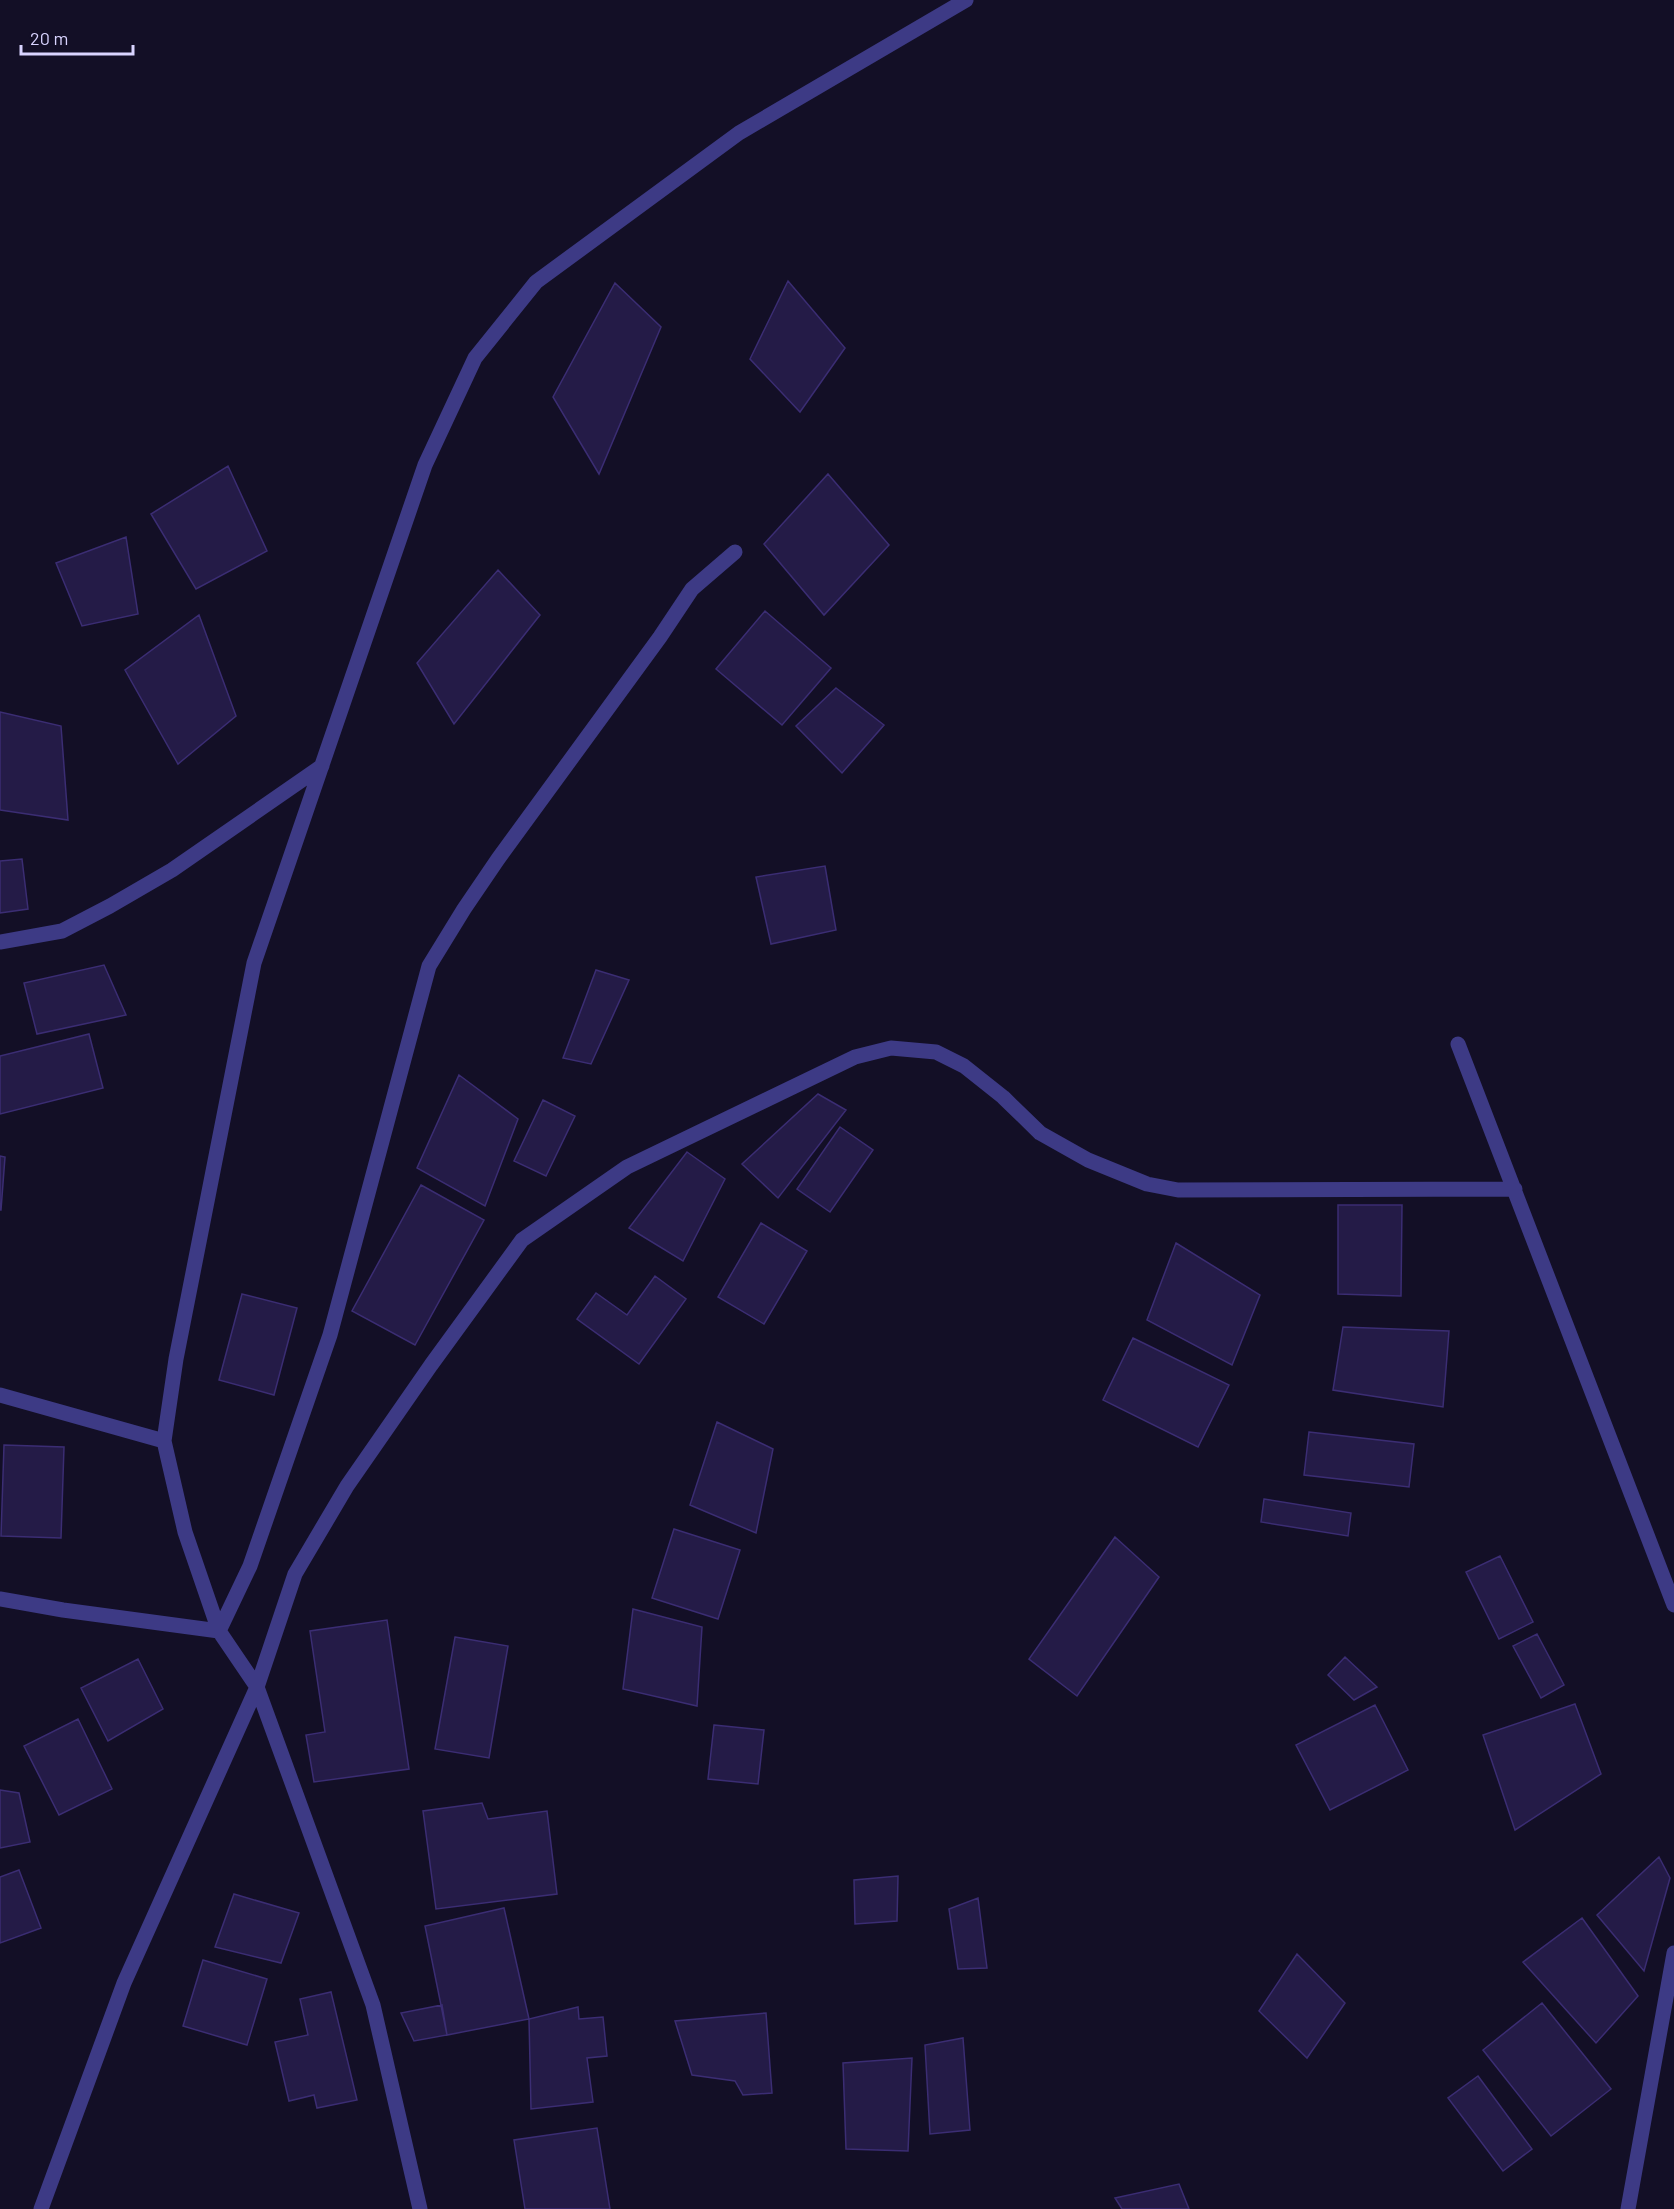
<svg xmlns="http://www.w3.org/2000/svg" width="1674" height="2209" viewBox="0 0 1674 2209" font-family="Barlow,sans-serif">
	<style>
		.building { fill: #241b47; stroke: #3b2d73; stroke-width: 1.5 }
		.lines { fill: none; stroke-linecap: round; stroke-linejoin: round }
		.street { stroke: #3d3a85; stroke-width: 15 }
	</style>
	<rect width="100%" height="100%" fill="#130f26"/>
	<path class="building" d="M788,281L845,348L800,412L750,359Z
		M615,283L661,327L599,474L553,397Z
		M228,466L267,551L196,589L151,514Z
		M828,474L889,545L824,615L764,544Z
		M126,537L138,614L82,626L56,563Z
		M498,570L540,615L454,724L417,663Z
		M765,611L831,668L782,725L716,669Z
		M199,615L236,716L178,764L125,670Z
		M836,688L884,725L842,773L796,726Z
		M0,712L61,726L68,820L0,810Z
		M22,859L28,909L0,913V861Z
		M825,866L836,930L771,944L756,877Z
		M104,965L126,1015L37,1034L24,983Z
		M596,970L629,980L591,1064L563,1058Z
		M89,1034L103,1088L0,1114V1056Z
		M459,1075L518,1119L485,1206L417,1168Z
		M818,1094L846,1110L778,1198L742,1164Z
		M543,1100L575,1116L546,1176L514,1161Z
		M840,1127L873,1150L830,1212L797,1189Z
		M687,1152L725,1179L683,1261L629,1228Z
		M0,1156L5,1157L1,1210H0Z
		M421,1185L484,1220L415,1345L352,1311Z
		M1338,1205H1402L1401,1296L1338,1294Z
		M761,1223L807,1251L764,1324L718,1297Z
		M1176,1243L1260,1295L1232,1365L1147,1320Z
		M655,1276L686,1299L639,1364L577,1319L596,1293L627,1315Z
		M242,1294L297,1308L274,1395L219,1380Z
		M1343,1327L1449,1331L1443,1407L1333,1390Z
		M1133,1338L1229,1385L1198,1447L1103,1400Z
		M717,1422L773,1449L756,1533L690,1505Z
		M1309,1432L1414,1444L1409,1487L1304,1475Z
		M4,1445L64,1447L61,1538L1,1536Z
		M1264,1499L1351,1513L1348,1536L1261,1522Z
		M674,1529L740,1550L718,1619L652,1598Z
		M1115,1537L1159,1577L1077,1696L1029,1659Z
		M1500,1556L1533,1622L1499,1639L1466,1572Z
		M633,1609L702,1627L697,1706L623,1689Z
		M387,1620L409,1769L314,1782L306,1735L325,1732L310,1631Z
		M1537,1634L1564,1685L1541,1698L1513,1646Z
		M455,1637L508,1646L489,1758L435,1749Z
		M1345,1657L1377,1687L1354,1700L1328,1675Z
		M138,1659L163,1709L108,1741L81,1688Z
		M1575,1704L1601,1774L1515,1830L1483,1735Z
		M1375,1705L1408,1770L1330,1810L1296,1745Z
		M78,1719L112,1789L59,1815L24,1746Z
		M714,1725L764,1730L758,1784L708,1779Z
		M0,1790L19,1793L30,1842L0,1848Z
		M482,1803L488,1819L547,1811L557,1894L436,1909L423,1811Z
		M1659,1857L1670,1878L1644,1971L1597,1915Z
		M19,1870L41,1928L0,1943V1877Z
		M898,1876L897,1921L855,1924L854,1880Z
		M234,1894L299,1913L281,1963L215,1947Z
		M978,1898L987,1968L958,1969L949,1909Z
		M504,1908L529,2019L447,2035L425,1926Z
		M1582,1918L1638,1996L1596,2043L1523,1962Z
		M1297,1954L1345,2003L1307,2058L1259,2011Z
		M203,1960L267,1979L247,2045L183,2026Z
		M331,1992L357,2100L317,2108L314,2095L289,2101L275,2042L308,2035L300,1999Z
		M1542,2003L1611,2089L1551,2136L1483,2050Z
		M442,2005L447,2035L414,2041L401,2013Z
		M578,2007L579,2019L603,2017L607,2056L587,2058L593,2102L531,2109L529,2019Z
		M766,2013L772,2093L743,2095L735,2081L692,2075L675,2021Z
		M963,2038L970,2130L930,2134L925,2045Z
		M912,2058L908,2151L846,2149L843,2063Z
		M1478,2076L1532,2149L1503,2171L1448,2098Z
		M597,2128L610,2209H525L514,2140Z
		M1179,2184L1189,2209H1122L1115,2198Z"/>
	<g class="lines">
		<path class="street" d="M0,942L62,931L110,906L172,870L322,766
			M1458,1044L1674,1605
			M0,1395L164,1441
			M0,1599L63,1610L219,1631
			M219,1631L250,1566L330,1335L429,966L464,909L498,859L660,637L692,589L735,552
			M41,2209L124,1983L257,1687L295,1574L347,1486L431,1365L522,1240L627,1167L855,1057L891,1048L936,1052L964,1066L1003,1097L1040,1133L1088,1160L1147,1184L1178,1190L1515,1189
			M420,2209L373,2005L257,1687L219,1631L185,1532L164,1441L176,1359L254,963L425,465L475,358L536,282L739,133L966,0
			M1628,2209L1674,1953"/>
	</g>
	<path d="M21 45v9h112v-9" fill="none" stroke="#d9d4ff" stroke-width="3"/>
	<text x="30" y="45" font-size="18" fill="#d9d4ff" stroke="#130f26" stroke-width="4.5" paint-order="stroke">20 m</text>
</svg>
